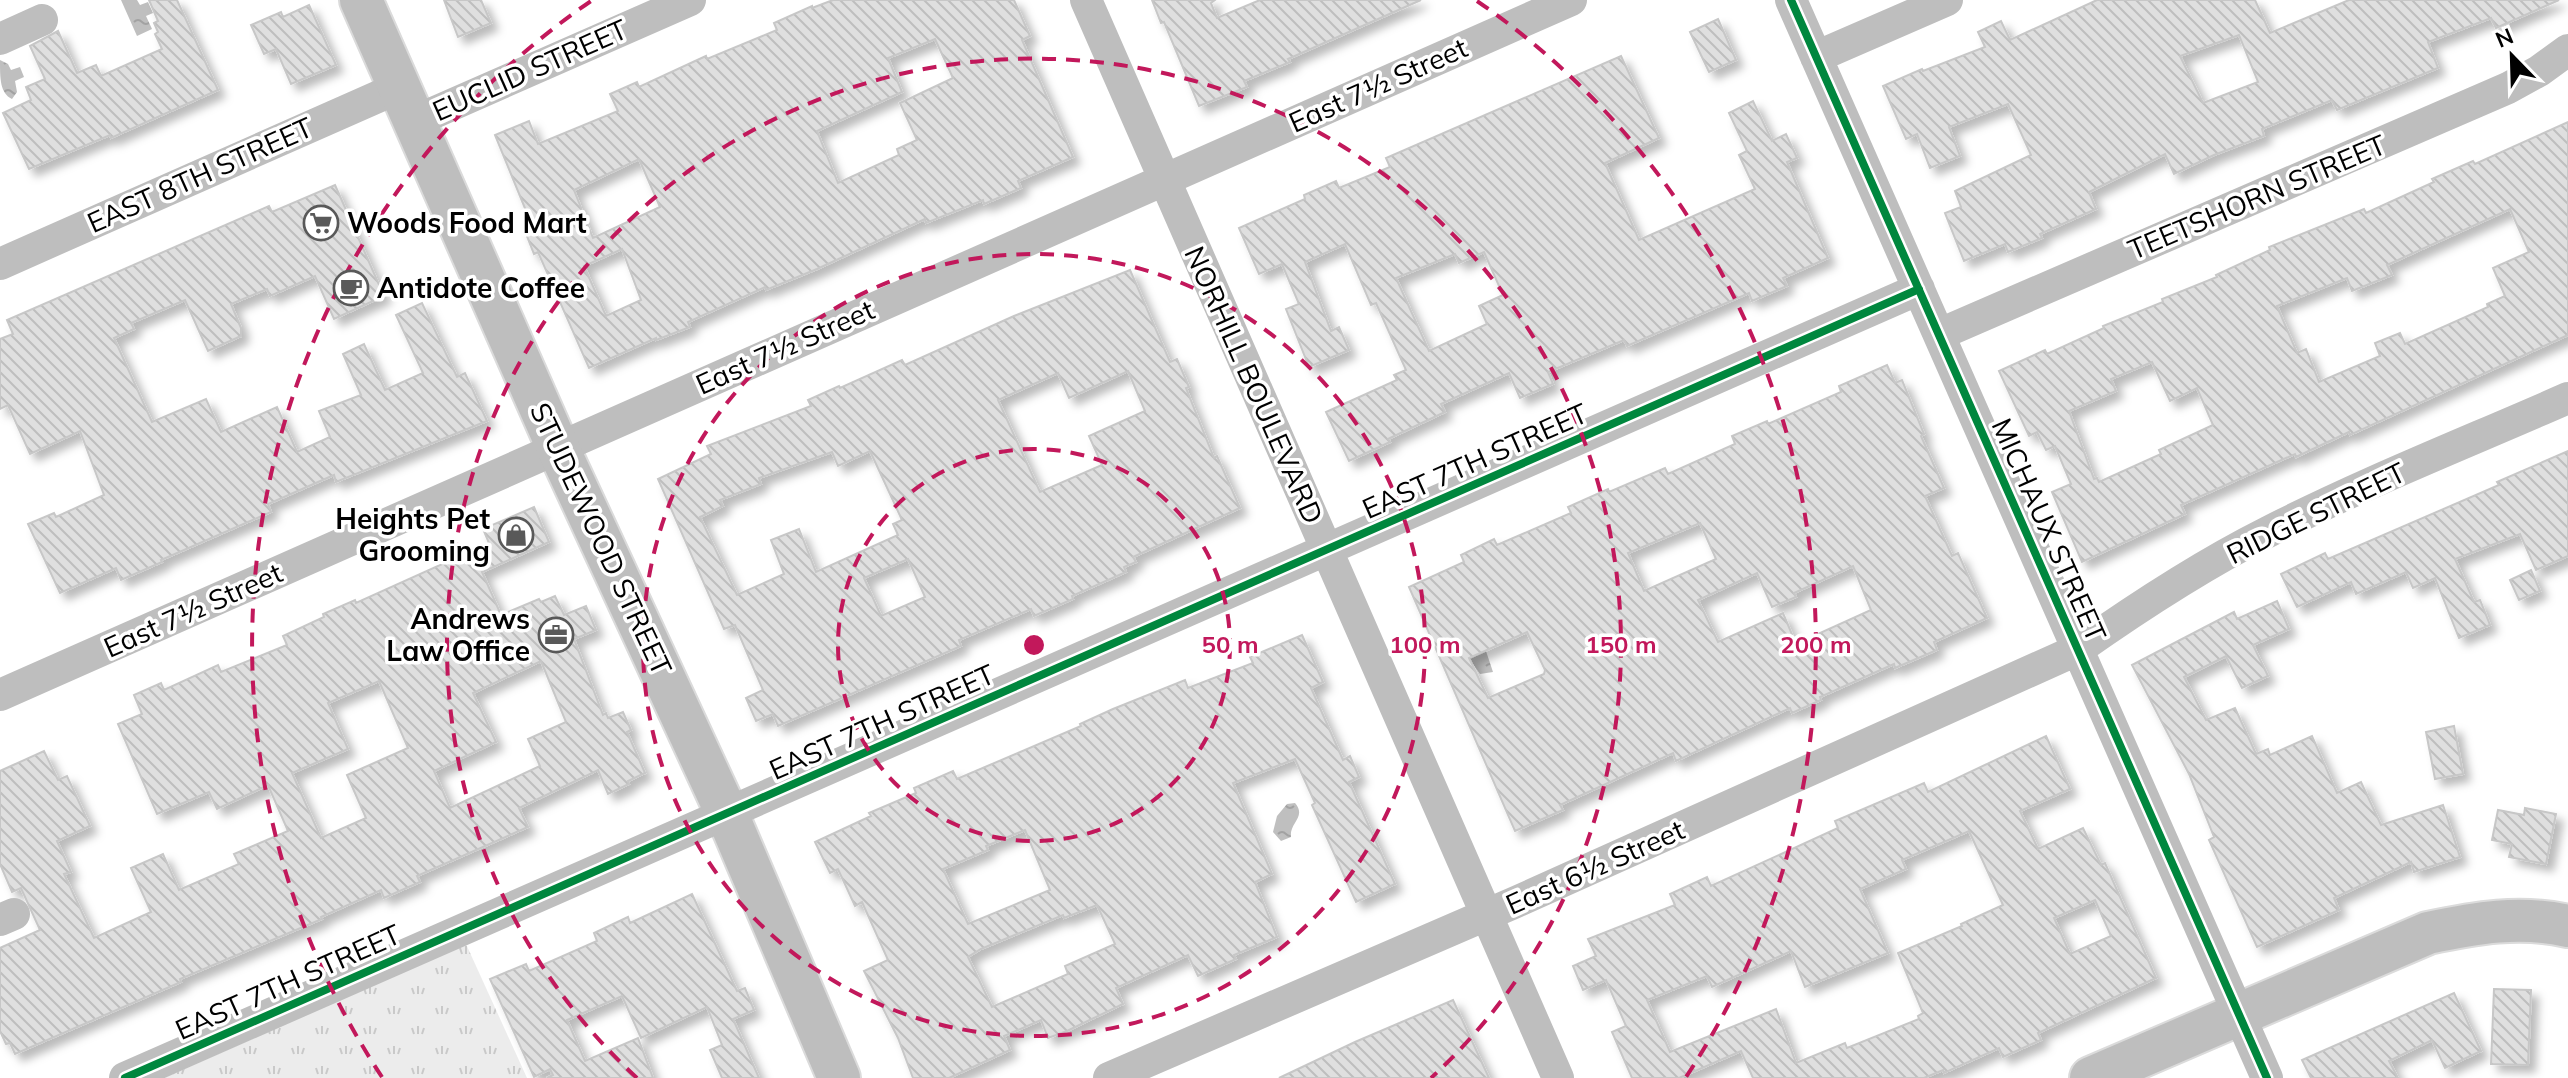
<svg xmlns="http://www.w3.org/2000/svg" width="2568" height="1078" viewBox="0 0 2568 1078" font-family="Mulish,sans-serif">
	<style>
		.grass { fill: url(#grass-tufts) }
		.water { fill: url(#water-ripples) }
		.building { fill: url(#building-back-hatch); stroke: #c7c7c7; stroke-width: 2; fill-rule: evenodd; filter: url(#shadow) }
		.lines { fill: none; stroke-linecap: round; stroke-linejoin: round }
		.major-casing { stroke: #dbdbdb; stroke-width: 46 }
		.minor { stroke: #bebebe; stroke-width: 32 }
		.major { stroke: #bebebe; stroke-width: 42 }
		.cycleway-casing { stroke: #fff; stroke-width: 13 }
		.cycleway { stroke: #00873e; stroke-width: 8 }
		.ring { fill: none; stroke: #c2185b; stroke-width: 4; stroke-dasharray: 14 10 }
		.labels { text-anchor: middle; stroke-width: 7; stroke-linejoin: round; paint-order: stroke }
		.street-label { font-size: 28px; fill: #000; stroke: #fff }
		.poi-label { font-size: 28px; font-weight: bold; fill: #000; stroke: #fff; text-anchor: start }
		.centre { fill: #c2185b; stroke: #fff; stroke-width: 4 }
		.ring-label { font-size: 24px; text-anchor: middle; font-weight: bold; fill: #c2185b; stroke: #fff; stroke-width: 7; stroke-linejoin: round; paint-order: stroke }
	</style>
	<defs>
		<pattern id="grass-tufts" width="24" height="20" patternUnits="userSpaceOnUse" patternTransform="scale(2)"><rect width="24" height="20" fill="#ececec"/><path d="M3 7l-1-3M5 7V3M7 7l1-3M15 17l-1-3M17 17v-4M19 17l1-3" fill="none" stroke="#c9c9c9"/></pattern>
		<pattern id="water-ripples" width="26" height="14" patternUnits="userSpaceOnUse" patternTransform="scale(2)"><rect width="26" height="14" fill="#bfbfbf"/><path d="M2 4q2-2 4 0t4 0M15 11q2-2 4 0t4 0" fill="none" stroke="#a2a2a2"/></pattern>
		<pattern id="building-back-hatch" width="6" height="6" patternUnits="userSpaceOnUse" patternTransform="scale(2)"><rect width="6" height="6" fill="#dfdfdf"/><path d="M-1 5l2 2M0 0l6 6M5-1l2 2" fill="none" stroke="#bebebe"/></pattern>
		<filter id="shadow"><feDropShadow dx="7" dy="7" stdDeviation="4" flood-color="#0004"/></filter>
	</defs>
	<rect width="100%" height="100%" fill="#fff"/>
	<path class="grass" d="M466,944L527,1078H164Z"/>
	<path class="water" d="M121,0H137L140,5L148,2L153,13L146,16L152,29L137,36Z
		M0,60L8,64L11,70L20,67L24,77L15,81L17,92L12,99C0,93 0,79 0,60Z
		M1479,644L1485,648L1493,672L1480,674L1473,664L1459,670Z
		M1295,803C1307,817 1289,823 1291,837L1281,841L1273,832L1277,816L1287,804Z"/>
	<path class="building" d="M149,0H177L218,90L111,138L110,135L29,169L3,113L31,100L26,87L45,79L30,46L58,31L77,73L96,65L101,76L162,49L155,34L158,32L154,23L158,21Z
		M444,0H481L491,23L458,37Z
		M833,0H1014L1030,36L1022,40L1073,157L1018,181L1021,188L984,204L983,200L926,223L925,219L817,269L766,290L765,287L688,322L690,327L656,340V338L589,368L538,252L534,254L523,226L531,223L495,135L529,121L538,144L618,111L610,94L637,82L639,87L706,56L707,59L777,30L774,23L812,6V8ZM935,39L953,78L900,103L917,140L897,149L899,155L838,183L817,131L902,92L888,58ZM639,159L660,207L593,238L574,190ZM622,249L641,300L606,316L584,266Z
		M1152,0H1215L1211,3L1217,18L1260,0H1421L1288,59L1290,62L1244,81L1247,87L1199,106L1164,22L1161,23Z
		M2097,0H2255L2270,33L2349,0H2559L2496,28L2491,18L2428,42L2438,68L2337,110L2332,100L2262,129L2264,136L2214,155L2174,174L2165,154L2089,192L2096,209L2040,234L2042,238L2008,252L2005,244L1964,261L1945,213L1961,207L1955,191L2031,155L2008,104L1949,127L1960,156L1930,168L1917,134L1906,139L1883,86L1922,69L1923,71L1985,47L1978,32L2001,21L2010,40ZM2239,35L2258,82L2203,103L2180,56Z
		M309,5L336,65L291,84L276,49L264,54L251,25L281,12L283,17Z
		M1718,19L1736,60L1709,72L1690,32Z
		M1621,56L1659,138L1605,163L1639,240L1755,189L1739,155L1747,151L1729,113L1753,101L1772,141L1786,134L1797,158L1787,162L1828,258L1783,278L1787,286L1752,301L1749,293L1627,346L1624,340L1548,372L1553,384L1520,398L1509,373L1441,404L1445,412L1388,439L1390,442L1349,461L1326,412L1397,380L1394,375L1406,370L1376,303L1371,305L1345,244L1305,262L1331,331L1339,327L1349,350L1309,367L1286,309L1299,304L1282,264L1259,274L1239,228L1305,199L1304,195L1336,181L1339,188L1390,167L1386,158ZM1484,252L1503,295L1479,306L1487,324L1429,351L1396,278L1455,254L1459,263Z
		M2568,122V335L2350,435L2349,432L2296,457L2295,454L2181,505L2185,514L2082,562L2052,492L2071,484L2055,446L2046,450L2037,432L2029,436L1999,371L2045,350L2047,354L2104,328L2103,326L2163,302L2162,299L2217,277L2216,275L2270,250L2269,247L2364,209L2366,213L2434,182L2432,179L2473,161L2475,164ZM2510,209L2529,252L2493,268L2505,296L2487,304L2488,307L2405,344L2400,333L2375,343L2380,356L2319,382L2306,349L2297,353L2277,306L2347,278L2352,291L2392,275L2387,265ZM2152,362L2170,401L2197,388L2213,425L2159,450L2161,454L2099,482L2097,478L2094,479L2069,411L2116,391L2111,379Z
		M335,185L384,296L334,319L315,276L270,296L267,289L231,304L241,328V336L208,351L185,300L131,323L134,329L114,338L152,422L206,399L221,432L277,407L297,452L330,437L319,411L361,395L343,354L364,344L385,390L423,373L396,315L422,303L457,377L465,373L487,421L336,482L334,475L268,504L271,512L161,560L162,562L121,580L116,568L60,593L28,524L54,513L56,517L104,495L80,431L30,454L8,405L0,409V339L13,334L7,320L269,206L272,212Z
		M1130,270L1170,362L1177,359L1189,387L1186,388L1214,458L1217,456L1240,508L1133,557L1136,562L1124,567L1126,572L1072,596L1073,599L1034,616L1031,609L959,640L961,646L778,726L773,714L756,721L746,698L763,690L735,625L724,629L658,479L711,454L707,446L811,406L808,400L839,386L840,388L902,360L905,365L1014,316ZM1128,371L1145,411L1089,436L1102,465L1040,492L998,400L1058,373L1069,398ZM870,451L902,520L893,524L898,535L816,572L799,529L771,540L784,574L737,595L700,517L723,506L720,500L761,484L759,478L832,452L838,466ZM908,559L925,597L881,616L864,578Z
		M1887,365L1895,383L1902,380L1924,434L1921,436L1944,488L1925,496L1952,556L1958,553L1987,618L1934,642L1937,650L1895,668L1894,664L1820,697L1821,700L1792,713L1790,708L1676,761L1673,753L1560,805L1563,810L1515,831L1409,587L1464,562L1461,555L1494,539L1497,545L1571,513L1568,507L1608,489L1609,492L1665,468L1668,474L1735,444L1732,436L1767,421L1768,424L1841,392L1839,386ZM1700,523L1716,559L1644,591L1628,553ZM1853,566L1871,610L1796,644L1783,613L1718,642L1698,600L1757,573L1772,607L1796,597L1794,593ZM1527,632L1545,670L1544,674L1488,698L1469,658Z
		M2568,451V556L2536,570L2520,534L2455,559L2474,602L2480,600L2490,625L2459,638L2435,578L2413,588L2406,572L2356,594L2351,582L2297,607L2281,574L2325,553L2328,559L2499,485L2497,482Z
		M534,507L549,542L482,572L501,615L539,599L541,602L555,596L564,615L586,606L596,630L574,639L603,715L606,713L608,718L623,712L631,730L627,732L645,773L628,781L629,784L608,794L598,770L519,808L528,827L417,876L420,882L384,898L381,890L321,917L322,919L180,979L181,982L15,1054L10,1043L6,1044L0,1031V948L40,930L21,888L12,892L0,864V771L44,751L58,780L67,776L90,826L57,841L71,872L64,874L94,938L151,912L131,868L163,854L179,890L239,864L234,854L288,831L268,785L217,809L209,792L157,814L118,724L142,714L134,695L161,683L164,690L218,665L221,672L287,645L283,636L324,617L323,614L355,600L356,603L489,543L483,529ZM541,661L566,722L528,739L540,766L450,808L434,771L496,742L473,693ZM379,681L408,748L347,775L366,818L321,838L292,773L348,749L328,703Z
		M2531,570L2540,591L2519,600L2510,580Z
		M2277,601L2289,629L2253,645L2268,676L2242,688L2226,656L2184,677L2206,720L2235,708L2256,754L2268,749L2270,755L2312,736L2337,793L2361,782L2381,825L2443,805L2460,857L2414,872L2411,862L2334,898L2339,910L2257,947L2209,840L2214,837L2189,774L2132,665L2234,612L2237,619Z
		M1302,635L1323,682L1311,688L1343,760L1350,756L1359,777L1349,782L1395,884L1356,902L1312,805L1315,803L1295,759L1233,783L1272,874L1255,882L1277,937L1234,955L1236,959L1198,976L1188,955L1116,988L1123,1004L1067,1031L1048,1038L1041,1020L1004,1036L1010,1050L949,1078H913L898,1038L864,971L888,960L862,902L855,906L838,869L830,873L815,842L871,816L869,813L916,793L914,788L953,771L957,779L1081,726L1080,724L1113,709L1185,680L1188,688L1253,663L1250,657ZM1025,830L1050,890L968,924L943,869L988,850L986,846ZM1097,905L1115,944L1065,966L1068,974L992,1007L968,957L981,949L1063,915L1064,918Z
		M2454,726L2463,774L2435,779L2426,732Z
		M2046,736L2070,789L2020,811L2038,849L2083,828L2101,865L2105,863L2156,978L2038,1033L2041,1040L2003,1057L1999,1048L1944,1073L1943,1070L1924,1078H1753L1741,1051L1679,1078H1632L1612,1032L1626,1026L1606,980L1583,990L1573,966L1596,956L1588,939L1675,905L1670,894L1707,877L1711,886L1838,828L1835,821L1924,783L1928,792ZM1969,831L2003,905L1961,924L1962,926L1898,953L1923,1013L1918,1016L1919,1019L1847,1048L1845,1043L1796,1063L1776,1009L1670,1052L1647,1000L1707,976L1712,987L1791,951L1805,987L1888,953L1860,889L1906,869L1902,860ZM2095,900L2111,936L2070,954L2054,918Z
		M2525,808L2556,814L2546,864L2509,857L2512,844L2492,840L2498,810L2524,815Z
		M692,894L737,991L745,988L754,1010L733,1019L759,1078H722L710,1050L722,1045L707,1007L641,1038L622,996L567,1020L585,1061L638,1038L653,1078H547L553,1075L550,1069L534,1077L490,979L526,964L529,971L597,941L594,933L628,917L630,923Z
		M2494,989L2531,990L2528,1065L2491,1064Z
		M2454,993L2481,1051L2445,1068L2432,1040L2389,1061L2398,1078H2311L2302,1060Z
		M1453,1000L1489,1078H1279L1355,1042Z"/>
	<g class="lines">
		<g class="major-casing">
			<path id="major" d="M361,0L558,448L727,814L839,1078
				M2091,1078L2428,933C2475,923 2520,915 2568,926"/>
		</g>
		<path class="minor" d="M1086,0L1558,1078
			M1791,0L2267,1078
			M0,39L42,20
			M1816,57L1947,0
			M415,121L690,0
			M0,264L400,87
			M1940,334L2508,88L2539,71L2568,50
			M0,695L1571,0
			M0,920L14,914
			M125,1078L1919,289
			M1109,1078L1516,902L2077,650C2138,607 2202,565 2268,532C2366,482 2468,442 2568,398"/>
		<use href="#major" class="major"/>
		<g class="cycleway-casing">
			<path id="cycleway" d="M1791,0L2267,1078
				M125,1078L1919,289"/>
		</g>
		<use href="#cycleway" class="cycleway"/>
	</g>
	<g class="ring">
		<circle cx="1034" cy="645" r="196"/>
		<circle cx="1034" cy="645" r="391"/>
		<path d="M637 1078A587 587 0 1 1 1431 1078"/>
		<path d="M382 1077A782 782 0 0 1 591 1M1477 1A782 782 0 0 1 1686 1077"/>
	</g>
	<defs>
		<g id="supermarket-ring" transform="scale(1.8)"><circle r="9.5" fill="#fff" stroke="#595959" stroke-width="1.5"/><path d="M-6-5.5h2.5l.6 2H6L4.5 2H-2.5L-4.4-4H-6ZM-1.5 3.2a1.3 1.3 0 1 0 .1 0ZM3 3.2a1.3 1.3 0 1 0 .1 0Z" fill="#595959"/></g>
		<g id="cafe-ring" transform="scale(1.8)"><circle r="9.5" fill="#fff" stroke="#595959" stroke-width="1.5"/><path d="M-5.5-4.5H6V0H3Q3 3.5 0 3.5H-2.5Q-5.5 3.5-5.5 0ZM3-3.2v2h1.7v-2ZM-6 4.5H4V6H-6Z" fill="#595959"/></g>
		<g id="shop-ring" transform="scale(1.8)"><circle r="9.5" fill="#fff" stroke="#595959" stroke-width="1.5"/><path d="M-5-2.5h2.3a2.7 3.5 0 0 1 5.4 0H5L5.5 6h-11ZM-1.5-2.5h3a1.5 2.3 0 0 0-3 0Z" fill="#595959"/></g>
		<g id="office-ring" transform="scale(1.8)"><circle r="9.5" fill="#fff" stroke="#595959" stroke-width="1.5"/><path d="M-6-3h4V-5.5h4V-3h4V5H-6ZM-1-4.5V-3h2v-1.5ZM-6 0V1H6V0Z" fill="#595959"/></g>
	</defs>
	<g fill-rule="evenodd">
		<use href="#supermarket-ring" x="321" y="223"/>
		<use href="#cafe-ring" x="351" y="288"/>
		<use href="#shop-ring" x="516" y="535"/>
		<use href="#office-ring" x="556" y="635"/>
	</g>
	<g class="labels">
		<g class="street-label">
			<text transform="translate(530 70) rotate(-24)" y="10">EUCLID STREET</text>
			<text transform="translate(1378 85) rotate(-24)" y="10">East 7½ Street</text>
			<text transform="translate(200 175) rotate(-24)" y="10">EAST 8TH STREET</text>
			<text transform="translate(2257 197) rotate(-23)" y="10">TEETSHORN STREET</text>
			<text transform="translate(785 347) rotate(-24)" y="10">East 7½ Street</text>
			<text transform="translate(1254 385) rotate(66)" y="10">NORHILL BOULEVARD</text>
			<text transform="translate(1475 461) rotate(-24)" y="10">EAST 7TH STREET</text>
			<text transform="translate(2316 513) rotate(-26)" y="10">RIDGE STREET</text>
			<text transform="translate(2049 530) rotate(66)" y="10">MICHAUX STREET</text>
			<text transform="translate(601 539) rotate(65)" y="10">STUDEWOOD STREET</text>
			<text transform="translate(193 610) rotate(-24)" y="10">East 7½ Street</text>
			<text transform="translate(882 722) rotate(-24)" y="10">EAST 7TH STREET</text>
			<text transform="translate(1595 867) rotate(-24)" y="10">East 6½ Street</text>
			<text transform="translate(288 982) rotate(-24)" y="10">EAST 7TH STREET</text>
		</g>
		<g class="poi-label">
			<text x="347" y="233">Woods Food Mart</text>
			<text x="377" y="298">Antidote Coffee</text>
			<text x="490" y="529" text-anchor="end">Heights Pet<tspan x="490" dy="32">Grooming</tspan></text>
			<text x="530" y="629" text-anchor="end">Andrews<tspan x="530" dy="32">Law Office</tspan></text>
		</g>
	</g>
	<circle cx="1034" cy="645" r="12" class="centre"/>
	<g class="ring-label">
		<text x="1230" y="653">50 m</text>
		<text x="1425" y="653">100 m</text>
		<text x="1621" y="653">150 m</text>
		<text x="1816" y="653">200 m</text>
	</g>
	<g transform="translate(2512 56) rotate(337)" stroke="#ffffff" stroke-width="6" paint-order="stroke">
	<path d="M0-6L14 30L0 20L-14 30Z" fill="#000000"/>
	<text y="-12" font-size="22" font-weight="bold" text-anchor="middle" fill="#000000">N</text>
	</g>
</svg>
